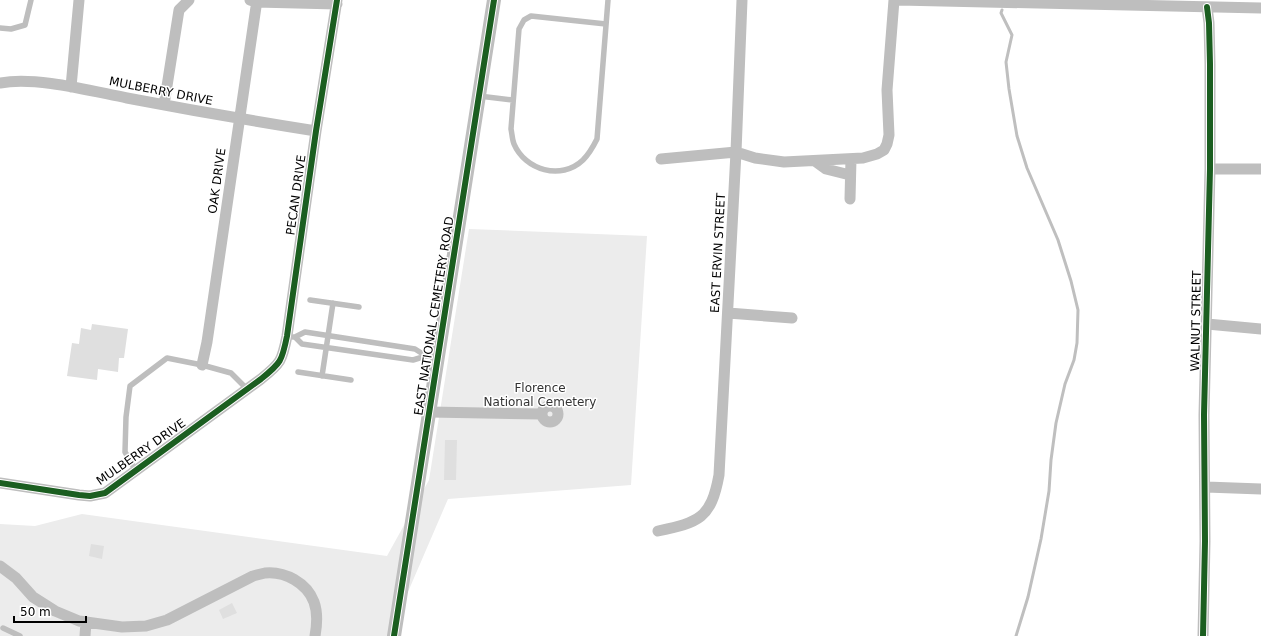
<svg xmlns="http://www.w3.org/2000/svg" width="1261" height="636" viewBox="0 0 1261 636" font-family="'DejaVu Sans',sans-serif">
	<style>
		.green { fill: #ececec }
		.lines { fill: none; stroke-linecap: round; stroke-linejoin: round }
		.stream { stroke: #bfbfbf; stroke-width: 3 }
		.building { fill: #dfdfdf }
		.service { stroke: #bebebe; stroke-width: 5.5 }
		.minor { stroke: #bebebe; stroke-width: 11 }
		.tertiary { stroke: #bebebe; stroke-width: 14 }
		.cycleway-casing { stroke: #fff; stroke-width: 8 }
		.cycleway { stroke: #1b5e20; stroke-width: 6 }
		.labels { text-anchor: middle; stroke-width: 3; stroke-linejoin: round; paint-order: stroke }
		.street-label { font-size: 12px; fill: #000; stroke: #fff }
		.park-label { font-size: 12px; fill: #333; stroke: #fff }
	</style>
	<rect width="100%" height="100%" fill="#fff"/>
	<path class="green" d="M469,229L647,236L631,485L448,499L389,636H0V524L35,526L82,514L387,556L429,480Z"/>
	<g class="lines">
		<path class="stream" d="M1002,10L1001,13L1012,35L1006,62L1009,89L1017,136L1027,168L1058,240L1071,281L1078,310L1077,343L1074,360L1065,384L1056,423L1051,460L1049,491L1041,539L1028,597L1016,636"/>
	</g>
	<path class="building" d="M92,324L128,329L124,358H119L118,372L98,369L97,380L67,376L72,343L79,344L81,328L91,330Z
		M445,440H457L456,480H444Z
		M91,544L104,546L102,559L89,556Z
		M232,603L237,613L223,619L219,610Z"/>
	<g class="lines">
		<path class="service" d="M606,24L531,16L524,20L519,29L511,129C512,133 512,139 514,144C525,170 561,181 583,160C589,154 593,147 597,139L608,0
			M0,28L11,29L25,25L31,0
			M479,96L513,100
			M310,300L359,307
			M293,337H295L305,332L415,349L426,356
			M295,337L302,344L413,360L426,356L438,357
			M298,372L351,380
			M322,376L333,303
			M136,471L125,452L126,417L130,386L167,358L202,365L231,373L247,389
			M3,628L20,636"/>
		<path class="minor" d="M250,0L256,2L337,4
			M899,0L1261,8
			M0,83C35,76 91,91 127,98C190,110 253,121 316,131
			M71,87L79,0
			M164,105L179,10L189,0
			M661,159L736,152L755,158L784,162L863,158L877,154L884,150L887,144L889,135L887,90L894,0
			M815,161L826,169L850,175
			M1210,169H1261
			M850,199L851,159
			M728,313L792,318
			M1207,324L1261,329
			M202,365L207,342L257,0
			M542 414a8 8 0 1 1 16 0a8 8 0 1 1-16 0Z
			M430,412L542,414
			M0,483L79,495L90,496L105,493L261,379C281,363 282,361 287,336L316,131L337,0
			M1206,487L1261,489
			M658,531C699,522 711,519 719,475L736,152L742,0
			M0,566L16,578L33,597L55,611L79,621L122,627L146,626L167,620L253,576C257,575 261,574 265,573C285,571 307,583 314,602C318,613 317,625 315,636
			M85,636L86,622
			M1203,636L1205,541L1204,415L1210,169V64L1209,23L1207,7"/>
		<path class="tertiary" d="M394,636L494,0"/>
		<g class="cycleway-casing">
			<path id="cycleway" d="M0,483L79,495L90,496L105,493L261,379C281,363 282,361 287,336L316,131L337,0
				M394,636L494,0
				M1203,636L1205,541L1204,415L1210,169V64L1209,23L1207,7"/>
		</g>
		<use href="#cycleway" class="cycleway"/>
	</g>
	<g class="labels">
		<g class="street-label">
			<text transform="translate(161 91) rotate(11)" y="4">MULBERRY DRIVE</text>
			<text transform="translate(217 181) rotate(-82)" y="4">OAK DRIVE</text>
			<text transform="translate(296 195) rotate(-82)" y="4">PECAN DRIVE</text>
			<text transform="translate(718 253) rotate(-87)" y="4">EAST ERVIN STREET</text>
			<text transform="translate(434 316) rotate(-81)" y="4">EAST NATIONAL CEMETERY ROAD</text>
			<text transform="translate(1196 321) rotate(-89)" y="4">WALNUT STREET</text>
			<text transform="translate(141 452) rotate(-35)" y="4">MULBERRY DRIVE</text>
		</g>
		<g class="park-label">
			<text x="540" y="392">Florence<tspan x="540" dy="14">National Cemetery</tspan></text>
		</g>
	</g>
	<path d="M14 616v6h72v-6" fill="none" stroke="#000000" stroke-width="2"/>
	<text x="20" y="616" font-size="12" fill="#000000" stroke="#ffffff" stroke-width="3" paint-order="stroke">50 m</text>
</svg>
